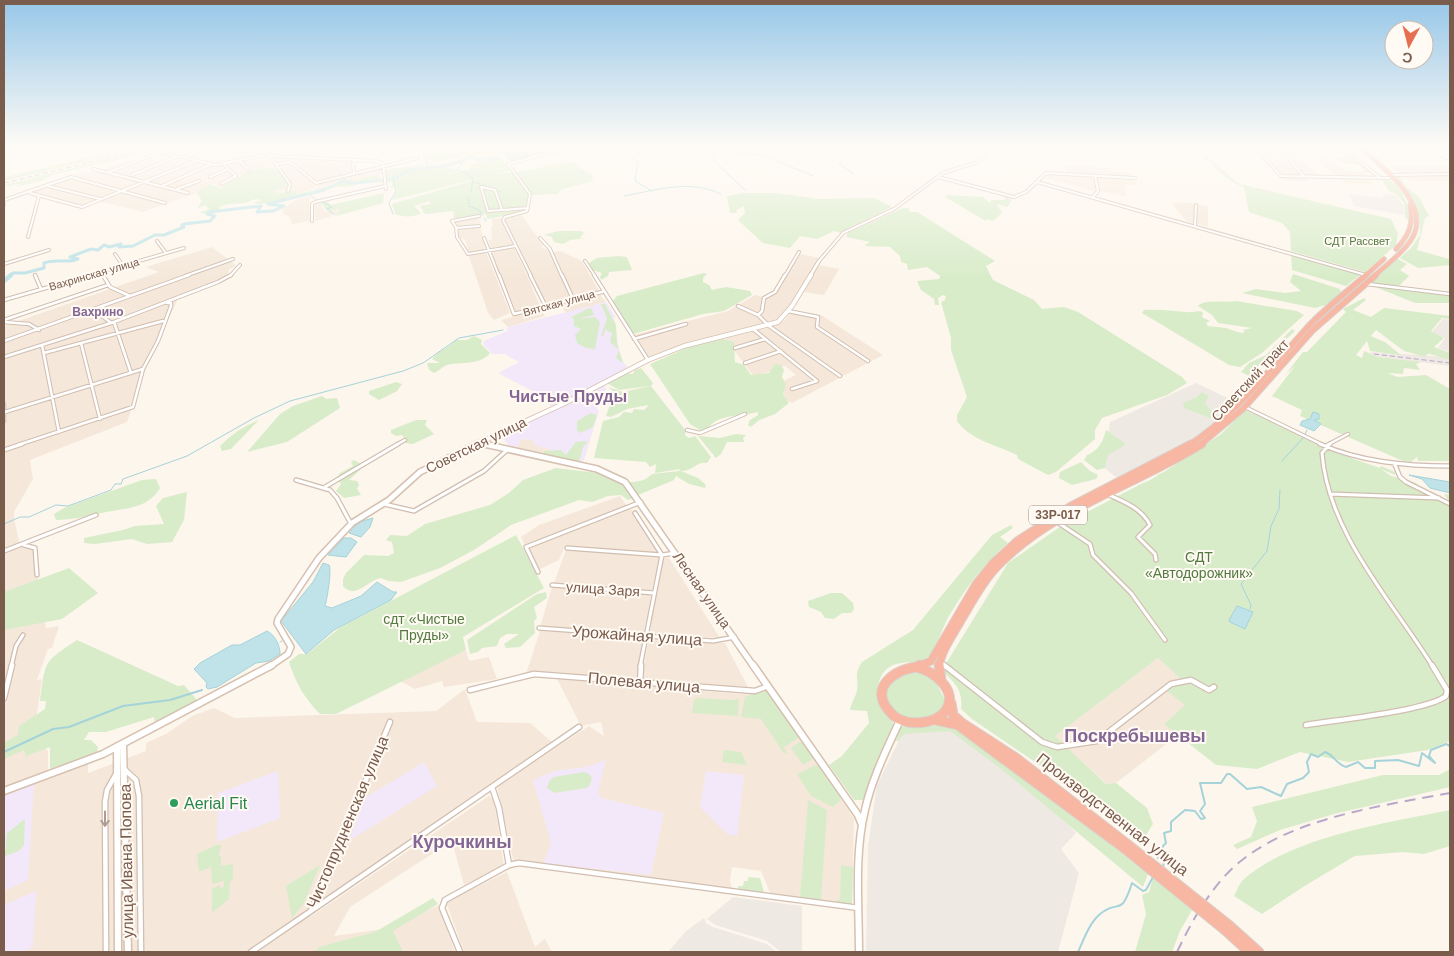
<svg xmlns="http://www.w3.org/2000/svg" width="1454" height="956" viewBox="0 0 1454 956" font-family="Helvetica,sans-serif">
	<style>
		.residential { fill: #f5e8da }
		.industrial { fill: #efe9e4 }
		.education { fill: #f3e8fa }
		.green { fill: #d8ecc9 }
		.water { fill: #bfe3e8; stroke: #a5d3da }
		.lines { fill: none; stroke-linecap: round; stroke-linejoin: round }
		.stream-far1 { stroke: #a5d3da; stroke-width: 1 }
		.stream { stroke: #a5d3da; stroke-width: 2 }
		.river-far1 { stroke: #bfe3e8; stroke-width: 3 }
		.river { stroke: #bfe3e8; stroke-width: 4.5 }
		.street-far3-casing { stroke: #d1beb0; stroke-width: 4 }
		.street-far2-casing { stroke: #d1beb0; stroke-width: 4.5 }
		.street-far1-casing { stroke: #d1beb0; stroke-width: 5.5 }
		.street-casing { stroke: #d1beb0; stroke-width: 7 }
		.secondary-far3-casing { stroke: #d6c0b0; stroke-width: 4.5 }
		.secondary-far2-casing { stroke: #d6c0b0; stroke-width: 5.5 }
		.secondary-far1-casing { stroke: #d6c0b0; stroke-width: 8 }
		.secondary-casing { stroke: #d6c0b0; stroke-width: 9 }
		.highway-far3-casing { stroke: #dad1cd; stroke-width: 5.5 }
		.highway-far2-casing { stroke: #dad1cd; stroke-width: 7 }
		.highway-far1-casing { stroke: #dad1cd; stroke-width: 9 }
		.highway-casing { stroke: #dad1cd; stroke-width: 11 }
		.street-far3 { stroke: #fff; stroke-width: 2 }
		.street-far2 { stroke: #fff; stroke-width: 2.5 }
		.street-far1 { stroke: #fff; stroke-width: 3 }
		.street { stroke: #fff; stroke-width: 4.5 }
		.secondary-far3 { stroke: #fff; stroke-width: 2.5 }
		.secondary-far2 { stroke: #fff; stroke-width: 4 }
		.secondary-far1 { stroke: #fff; stroke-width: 5 }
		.secondary { stroke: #fff; stroke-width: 6 }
		.highway-far3 { stroke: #f7b7a3; stroke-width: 4 }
		.highway-far2 { stroke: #f7b7a3; stroke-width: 5 }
		.highway-far1 { stroke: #f7b7a3; stroke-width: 7 }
		.highway { stroke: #f7b7a3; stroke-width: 9 }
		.rail-far1 { stroke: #b9a8c9; stroke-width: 1; stroke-dasharray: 5 3; stroke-linecap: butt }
		.rail { stroke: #b9a8c9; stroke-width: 2; stroke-dasharray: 11 7; stroke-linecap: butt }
		.highway-bridge-casing { stroke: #dad1cd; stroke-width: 11; stroke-linecap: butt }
		.highway-bridge { stroke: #f7b7a3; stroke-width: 9 }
		.oneway { stroke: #af9d94 }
		.leisure-dot { fill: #2e9e5b; stroke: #fffaf3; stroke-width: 2 }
		.labels { text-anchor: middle; stroke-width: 4; stroke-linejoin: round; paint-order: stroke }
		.far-park-label { font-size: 11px; fill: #537a41; stroke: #fffaf3 }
		.far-street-label { font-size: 11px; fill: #7a5c4d; stroke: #fffaf3 }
		.far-neighbourhood-label { font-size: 12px; font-weight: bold; fill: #846695; stroke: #fffaf3 }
		.shield { fill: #fffaf3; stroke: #a28b7f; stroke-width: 1 }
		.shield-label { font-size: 12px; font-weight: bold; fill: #7a5c4d }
		.street-label { font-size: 14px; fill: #7a5c4d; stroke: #fffaf3 }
		.park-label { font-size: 14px; fill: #537a41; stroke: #fffaf3 }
		.quarter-label { font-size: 16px; font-weight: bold; fill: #846695; stroke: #fffaf3 }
		.near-street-label { font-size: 16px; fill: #7a5c4d; stroke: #fffaf3 }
		.near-leisure-label { font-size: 16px; fill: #27864d; stroke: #fffaf3; text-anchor: start }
		.near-neighbourhood-label { font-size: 18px; font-weight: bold; fill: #846695; stroke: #fffaf3 }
	</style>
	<rect width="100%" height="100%" fill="#fdf6ec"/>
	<path class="residential" d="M177,146H269L268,153L274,164L221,187L212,183L196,193L143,212L98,201L80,208L27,193L80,173L98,171L127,161L134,163L175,150L171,148Z
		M1252,147L1279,149L1295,153L1319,176L1303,175L1308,181L1283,180Z
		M1308,155H1322L1345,171L1364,172L1370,176L1363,177L1372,184L1346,183Z
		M274,157L354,161L352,164L354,167L353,172L317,182L291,162L289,163L313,182L316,185L315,188L297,194L292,189L275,193L273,191L291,184L289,177Z
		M1063,165L1108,168L1114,172L1130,173L1138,185H1125L1126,196L1100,191L1096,176H1094L1097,192L1046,178L1049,174L1058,176L1059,173L1068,174Z
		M381,167L382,175L350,182L341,181L318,188L319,183Z
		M1391,167H1450V181H1410Z
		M311,196L312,198L309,199L311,221L292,224L290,217L284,214L282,209L296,200Z
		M320,201L325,212L340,209L337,214L330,215L331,217L315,221L314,204Z
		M1183,202L1208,206V227L1186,221L1172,203Z
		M478,213L485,250L469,253L465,239L458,238L453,215Z
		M521,214L543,245L542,248L548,249L571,299L546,304L504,220L506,217Z
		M501,218L513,246L491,250L488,240L492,239L491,227L493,226L491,219Z
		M212,247L237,266L229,269L227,278L179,296L146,369L127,422L30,460L33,479L14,512V518L20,546L32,545L46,628L59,626L52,648L48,649L37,680L42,679L34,734L48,751V771L88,763V773L146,751V743L166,734L192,716L214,708L235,718L436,711L465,689L477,722L530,723L552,742L492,787L311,912L310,917L489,796L494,799L504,866L464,885L452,841L350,907L334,936L390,928L439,905L455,952H4V326L159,272L146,267Z
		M514,248L522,264L540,306L514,312L491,252Z
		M560,251L582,261L599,291L575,298L552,252Z
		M486,252L510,313L494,320L488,313L469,256Z
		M800,254L819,258L787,311L774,323L722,335L649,358L633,335L728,311L755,295L767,298L776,291Z
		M818,265L839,269L824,295L804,292Z
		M597,294L600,295L606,302L566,313L560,304Z
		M540,309L545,316L508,327L501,320Z
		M791,311L821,315L883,355L792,403L783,398L785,380L796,375L785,366L754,377L725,338L774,326L785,320Z
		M525,439L532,440L537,446L551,449L546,456L515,451L521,440Z
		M620,496L627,506L525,545L521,537L539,525Z
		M631,509L659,553L565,546L559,560L538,570L527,549Z
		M566,550L659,557L652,591L554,583Z
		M664,558H669L720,638L650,633L655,594Z
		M552,587L651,595L644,632L540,627Z
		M540,631L645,637L637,680L554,672L526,674Z
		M649,637L725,643L748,687L641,679Z
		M466,650L469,661L489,657L497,679L444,687L442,681L415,689L400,681Z
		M1158,658L1181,679L1185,705L1164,724L1178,735L1116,783L1107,784L1054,736Z
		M555,675L602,682L740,694L767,689L854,818L852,905L771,895L761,871L732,867L730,880L732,889L727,894L520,865L508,870L513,859L497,786L589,726L604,736L601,722L581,726Z
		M507,872L535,947L545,939L552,952H464L446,902Z"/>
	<path class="industrial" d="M1349,194L1383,198V194L1396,195L1403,205L1404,215L1354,206Z
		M1443,319L1450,320V352L1438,348L1445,338L1432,332Z
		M1370,352L1450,357V366L1373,356Z
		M1196,383L1236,402L1207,430L1172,451L1117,478L1103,467L1110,422Z
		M950,728L1035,791L1076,833L1061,849L1079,873L1058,952H866L868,847L877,785L904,730Z
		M733,897L802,906V952H781L767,941L715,925L707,919Z
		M704,918L706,923L713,927L767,944L777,952H668L686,931Z"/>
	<path class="education" d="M606,302L616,317L614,318L619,350L623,362L628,367L560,404L551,406L540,395L498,373L519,362L505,354H492L483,344L484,341L507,331L508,327Z
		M604,383L606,390L604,394H600L597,409L599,411L584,460L581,462L546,456L550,449L537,446L532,440L525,439L521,440L515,451L501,448L508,444L500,435Z
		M606,760L598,793L601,798L664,813L651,875L544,863L551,843L533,780L554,771L586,767Z
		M424,762L437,786L354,838H350L365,798Z
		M278,771L280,818L217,842L218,793Z
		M706,771L744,775L737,836L727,834L700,807Z
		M34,784L28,880L4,891V796Z
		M36,891L33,947L22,952H4V905Z"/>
	<path class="green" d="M138,146H153L4,181V178L11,176Z
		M163,146H170L141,155L55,174L41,181L15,187L23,183L4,187V185Z
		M420,146H496L499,151L434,161L425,160L429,155L447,150L422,154L419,150Z
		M1325,146C1342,146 1364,158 1372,174L1365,172L1360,165L1344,163L1335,158H1347L1334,147Z
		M1201,155H1206L1239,184L1391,219L1398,234L1396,245L1365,272L1291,251L1290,232L1282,223L1249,212L1244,187C1225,181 1216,167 1201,155Z
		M491,160L503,161L511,170L392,200L397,191L396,187L391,188L393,182H387L385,170L421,165L423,168L446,166L459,171L439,176L471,169L470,165Z
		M570,162L579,165L580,168L592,175L593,181L562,189L557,194L530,195L523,213L487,219L486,214L456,220L453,211L428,214L424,213L420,206L431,204L429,201L414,206L421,213C413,218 403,217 395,214L392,204L495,174L513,172L518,176L516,172Z
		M277,166L289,185L273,191L274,193L283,192L262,200L256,199L245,203L228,204L219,207L220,211L209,214L199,213L210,209L204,205L199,208L198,207L202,201L197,193L200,189L211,184L220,188L248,172Z
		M377,175L381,178L376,181L351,185L357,186L335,187L316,194L313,192L316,189L345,181L352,183L350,182Z
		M1394,175H1399L1405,186L1419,197L1429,216L1425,218L1417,250L1449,259L1450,265L1418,268L1400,258L1411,248L1420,235V222L1413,198Z
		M1381,178C1400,180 1410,205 1409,221L1405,217L1404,203L1396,194L1389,191Z
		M291,190H295L297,194L313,190L311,193C298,195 264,207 253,203Z
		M384,193L383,203L336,216L340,209L327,211L320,201L328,202L331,205Z
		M742,193H774L820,199L874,198L892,207L840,233L834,231L817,239L800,236L790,248L763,243L738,220L745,213L744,206L736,210L737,213H730L727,196Z
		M947,195L983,197L989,203L992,200H1006L1002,195L1012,200L1007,207L997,204L1002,213L993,221L988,219L986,221L945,197Z
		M903,208H908L910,212H917L995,261L986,266L993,280L1034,300L1042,309L1064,307L1078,312L1182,377L1187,383L1167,395L1102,418L1095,430V439L1056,472L1048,475L1018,459L1017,455C997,445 970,440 957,421V415L967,397L951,350V338L941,302L945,300L946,296L943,295L938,298L939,305H935L934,299L921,290L917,281L939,279L940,276L927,267L908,270L907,264L901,262L900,256L890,247L866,246L865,245L870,242L846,237L848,233Z
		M559,231H582L584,233L580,238H587L570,240L563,244L554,242L552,237L544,235Z
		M1291,253L1343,267L1360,275L1346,286L1292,270Z
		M619,256L627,257L632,270L609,272L608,276L601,280L600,277L602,273L592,270L589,263L597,258Z
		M1396,258L1407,264L1400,270L1409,276L1398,287L1371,283Z
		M704,273L707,274L703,278V282L709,285L712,290L726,287L750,291L752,295L724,311L703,314L633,334L612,302L617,296Z
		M1293,274L1340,289L1341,292L1326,305L1315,308L1242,293L1256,289L1285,293L1301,291L1290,282Z
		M1373,286L1450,295V303H1415Z
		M1364,298L1366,300L1353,310L1371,317L1384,308L1450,316V319L1442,318L1431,331L1444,338L1434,347L1450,353V360L1430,354H1427L1426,357L1404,351L1376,330L1371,336L1385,342L1401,355L1370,351L1367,341L1356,355L1362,358L1364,351L1378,357L1421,362L1416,364L1420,370L1404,368L1403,374L1387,373L1398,377L1426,375L1450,389V461H1418L1417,457L1411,462L1403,461L1300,416L1302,410L1272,396L1295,366L1286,374L1303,352H1307L1346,312L1343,309Z
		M1236,301L1297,311L1304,315L1262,353L1240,367L1229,365L1142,313L1144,310C1159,309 1172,311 1186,312C1193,313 1197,310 1203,312L1202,317L1210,321L1206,323L1208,326L1226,328L1241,333L1245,332L1243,330L1252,328L1218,323L1212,315L1198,306C1204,299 1226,303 1236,301Z
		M601,304H605L616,325L617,344L623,363L616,358L619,350L610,342L612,333L606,330L607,326L603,336H601L607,318Z
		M589,308L592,309L594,315L578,319L595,317L600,322L595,349L586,348L577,343L575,335L581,329L574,326V319L571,317Z
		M1292,329L1295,331L1257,367L1258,374L1251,377L1241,372L1249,363L1266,355Z
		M474,336L482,340L481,344L490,353C482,365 459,362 447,365C443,366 439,371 434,373L429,370L427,363H440L432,359C439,350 448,349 456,340H467Z
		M723,339L734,342L735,362L744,365L751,375L769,373L775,364L781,365L784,370L782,377L786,384L783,395L789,403L775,414L759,420L751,427L748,425L750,420L758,415V412C744,416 729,414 716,421C709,425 709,430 700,430L690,424L650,364L689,347Z
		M641,368L653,383L651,386L686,431L685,435L689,438L695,436L711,457L707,463C696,461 692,472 681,471L698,478L706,485L705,488L689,484L676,476L674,480L638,495L631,487L630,482C640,482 646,480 652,474L679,471L680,469L655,473L656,464L650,467L646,462L594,458L603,421L619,417L624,412L632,413L634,409L644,410L649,405L627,409L611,417L606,416L612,399L609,396L613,391L608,387L623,392L650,386L619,390L607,383L625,373L633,374L635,370Z
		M396,382L402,384L397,391L379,400L369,394V391Z
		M1202,392L1209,396L1205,403L1214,414L1210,418L1184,408L1183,403L1197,397Z
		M322,396L326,399L337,398L340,408L287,442L247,452L280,414L293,406Z
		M1245,410L1331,451L1380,468L1381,466L1395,472V475L1381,469L1391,476L1416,483L1430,497L1449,501L1444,494L1450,495V741L1428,750L1348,762L1300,752L1257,769L1216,765L1164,724L1185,705L1167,691L1181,679L1158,658L1055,736L1106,784L1116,783L1147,808L1153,824L1145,837L972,719L961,709C963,689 955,684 942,670L1008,563L1064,524L1143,483C1152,481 1155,475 1164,472L1221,434Z
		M591,413L597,415L593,427L580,433L577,430V421Z
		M259,420L231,449L222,451L220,446C232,434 243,427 259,420Z
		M416,420H427L425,425L434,434L413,444L405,443V439L402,435L396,436L391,433V430Z
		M1106,430L1125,443L1122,447L1108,455L1105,468L1097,470L1084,460L1087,455C1098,451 1103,442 1106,430Z
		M736,434L746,435L743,438L744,442H727L721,454L716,458L698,436L720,438Z
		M588,441L583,447L579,463L543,456L544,451L561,450L566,455L576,442Z
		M354,460L363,465L360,470L349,480L357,481L359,485L357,489L361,495L344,498L336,491L341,484L337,477L340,473L353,466L351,462Z
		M1081,462L1090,471L1098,475L1096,479L1072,485L1059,478L1060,472Z
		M556,468L597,473L621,484L628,489L633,498L628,500L621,495L608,496L592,502L579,500L511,525L474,550L440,568L401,582L389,581L380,578C369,580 355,600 343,586V579L346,573L364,555L388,556L394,553L392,542L386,540L390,535L407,536L425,524L490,505L509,493L523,480Z
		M156,479L160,488C147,510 123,508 102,513C86,516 73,520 56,520L54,514L64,508L142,480Z
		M187,492L184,520L172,542L147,544L132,539L95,544L84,543V538L123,530L135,526L164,524L156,506L163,498Z
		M1011,525L1013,528L1000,537L1008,543C986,562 967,586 952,611C943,624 939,643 930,655C918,669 891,653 880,679C868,707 895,714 893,726L876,764L864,800H854L829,765L842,756L869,723L867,711L850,710C851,703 856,697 857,690C859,678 853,676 862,662L913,630L992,535Z
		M516,535L544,588L463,637L466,650L336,714H320C304,698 296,683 289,662L299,654H307L341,627Z
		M69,568L98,593L62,619L4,630V592Z
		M546,592L547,598L534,607L537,618L534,621L535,633L520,647L506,648L504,644L519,634H507L500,638L497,646L482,648L478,652L470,654L467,640L537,594Z
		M831,593H842L853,603L854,609L851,613H842L834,619L825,618L821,612L809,607L808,601Z
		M77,640L178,686L184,685L197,700L155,724L154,717L106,732H89L84,740H91L98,747L97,753L50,769V747L26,756L24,750L4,759L5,742L18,735L19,726L45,709L46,701H40C46,661 42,663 77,640Z
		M917,669L935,680L946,702L939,713C918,720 907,723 888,709L886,692L892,677Z
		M764,690L767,691L800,737L784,747L787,754L783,752L761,719L741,717L745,697Z
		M696,698L731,700L739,699L738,716L692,713L694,701Z
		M943,725L958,731L1009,765L1148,874L1143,887L1000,768L950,731L904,734L898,741H896L901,727Z
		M800,742H803L813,757V759L803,765L791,748Z
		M724,750L741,752L747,765L722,762Z
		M816,765L819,766L840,796V801L833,807L811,796L797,774Z
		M1450,769V787L1334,814L1280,830L1237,849L1233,845L1251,837L1257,821L1252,807L1383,775H1439Z
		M584,772L589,774L592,778L590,785L587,788L554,793L547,788L549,781L554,777Z
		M808,800L827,810L821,900L800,897Z
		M1450,810V846L1424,854L1403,852L1355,856L1306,885L1262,914L1234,896C1237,891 1239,883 1244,879C1294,836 1387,823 1450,810Z
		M25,819L24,845L19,851L5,856L7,833Z
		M216,845H221L219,856H221V866L233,864V879L230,882L229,899L208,916L212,912V889L220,885V888L224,887V881L212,884L211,867L199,872L197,854Z
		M320,865L304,903L292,918L286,886Z
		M841,865L853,867L852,905L839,904L836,901L840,899Z
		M748,877L760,878L764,892L739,890L738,886H743L744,881H748Z
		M1153,878L1192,910L1180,931L1172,952H1135L1146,914L1142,895L1149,892Z
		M433,898L438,904L393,931L403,952H315L319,947L375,932Z"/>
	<path class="water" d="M558,146L514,161L509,160L502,147Z
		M1313,412L1319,414V419L1314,420L1321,424L1314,431L1300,425L1302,421L1310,419Z
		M1409,475L1450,482V493L1430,488L1422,479Z
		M373,518L370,527L361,537L349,533L359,522Z
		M344,538H351L357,542L346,557L328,555Z
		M323,563L329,565C332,570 327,600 325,606L332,608L361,596L377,582L393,592H397L391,600L334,630L306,654L281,621L313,582Z
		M1237,606L1253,612L1245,629L1230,622L1229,620Z
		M267,631C275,635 280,645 280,654L269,661L256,663L217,687L208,689L206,687L207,683L194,669L200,663L232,645H240Z"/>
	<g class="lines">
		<path class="stream-far1" d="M425,146L423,155L428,166
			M613,146L638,162L635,181L652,191
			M714,146L717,150L713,160L745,190
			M828,146L843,160L839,164L854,174
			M1272,146L1303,156
			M1416,146L1450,161
			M716,151L762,155L813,176
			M450,164L463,163L457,169L473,178L471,192
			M336,168L342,176
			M343,177L345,181
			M393,179L396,191L389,203L393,214
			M474,182L481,184
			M484,185L501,192
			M310,194L315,199
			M624,196C657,190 690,179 721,194
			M468,198L469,204
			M316,199L318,200
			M321,201L332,207L327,209L335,215
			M469,206L479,210L482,215
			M484,218L486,221
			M1305,434L1307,430
			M1282,461L1303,438
			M4,524L20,517H29L56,505L68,506L111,490L115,484H121L123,479L187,456L254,418L290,401L403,371L423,363L459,338L503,330
			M1250,609L1251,605L1241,584L1267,551L1271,526L1279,509L1280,490
			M280,642L282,641"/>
		<path class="stream" d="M4,752L53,729L69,727L123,706L170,700L202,690
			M1163,867L1164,862L1158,858L1159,855L1162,856L1163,846L1166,843L1164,833L1171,831V822L1185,810L1195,811L1201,819L1205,818L1200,811L1205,804L1200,783H1221L1227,774H1230L1247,789L1261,787L1281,796L1287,784L1303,778L1309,772L1307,762L1311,754L1318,757L1325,752C1334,755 1336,764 1346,767L1358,762L1365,768H1375V761L1398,760L1419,766L1422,753L1435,763L1429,756L1431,750L1446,744L1450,746
			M1078,952C1084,939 1089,924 1099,915C1119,897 1120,920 1132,883L1143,891L1146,890L1153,877"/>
		<path class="river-far1" d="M386,180L396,178L409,170L445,166L472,157L477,160L500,159
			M10,276L13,273H25L44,268V263C57,258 66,264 78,259L70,257L91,249L98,250L104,245L109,247L121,244L119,247L133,246L155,235H164L184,227L182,225L184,224L210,221L215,216L207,214L210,212L261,206L257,212L273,211L284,206L268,204L324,190L343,181L355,183L384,180"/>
		<path class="river" d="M4,281L11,275"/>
		<g class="street-far3-casing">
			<path id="street-far3" d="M229,146L250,151
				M269,146V154L290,184L288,191
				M623,146L642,149L657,146
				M1341,146L1379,177
				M1255,148L1281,176L1389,178
				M1281,151L1304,176
				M161,152L216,165L269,154
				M271,156L377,161L383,164L386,189
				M240,161L249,170
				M277,164L290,162L316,183L418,158
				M93,169L188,193
				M109,172L175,146
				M354,172L353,164L356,160
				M132,175L178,156
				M1391,175L1450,174
				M210,177L228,169L224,164
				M938,177L1014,197L1026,192L1046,173L1135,178
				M1037,182L1366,275
				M221,184L236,176L228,169
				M48,186L100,199
				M162,186L212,164
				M481,187L495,190L502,210L488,211Z
				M177,189L199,181
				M121,191L165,203
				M30,193L82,207L196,161
				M1093,197L1098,191L1095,176
				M4,200L71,177L121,191
				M4,203V205
				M502,210L528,208
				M479,216L452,221L456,227L457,237L468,254L516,246
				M312,221V204L315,202L385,186
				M1195,225L1196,205
				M456,228L479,226
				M28,237L39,196
				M484,238L499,276
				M540,238L550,249L562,276
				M157,241L166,253
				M115,254L123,266
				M585,261L595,276
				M819,261L843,233L894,209L943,173L978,162L993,146
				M4,264L49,250
				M87,276L184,248
				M185,276L233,259
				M230,276L240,265
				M531,276L503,220L505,217L527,211L530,194L508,164L576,146
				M785,276L799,252"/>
		</g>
		<g class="street-far2-casing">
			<path id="street-far2" d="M35,275L41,289
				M499,275L514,314L602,292
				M530,275L546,307
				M562,275L573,299
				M594,275L648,360
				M104,277L110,287L130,296
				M1367,284L1450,294
				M4,300L91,275
				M738,306L758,315L769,326L840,376
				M94,310L110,322
				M788,311L818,317L817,327L868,361
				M758,315L762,311L764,298L775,292L785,275
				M4,320L108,285
				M4,322L29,324L39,330
				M114,322L131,373
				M753,329L817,381L792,389
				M634,339L686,324
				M4,341L189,275
				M81,343L100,419
				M42,345L59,432
				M735,348L765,339
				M44,353L163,321
				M4,357L114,322L218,282L231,275
				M745,363L781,351
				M4,404V421
				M1245,407L1323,445
				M5,412L143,369
				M687,430L700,433L745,414
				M18,445L133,407L143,369L158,341L171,306V303H167
				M396,445L405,440
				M1327,445L1348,434"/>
		</g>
		<g class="street-far1-casing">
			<path id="street-far1" d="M1320,444C1361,462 1406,466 1450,466
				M1330,444L1322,453C1328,533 1392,601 1433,667
				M4,450L22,444
				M1395,465L1400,477L1406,482L1450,504
				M296,480L330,490L337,498L351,524
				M325,487L398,444
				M1330,494L1439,498
				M1109,495C1125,502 1142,509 1150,525L1138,537L1155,554L1156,560
				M384,504L414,511L484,471L507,450
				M635,513L662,555L640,667
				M1057,522L1090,544L1093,555L1131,593L1165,640
				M24,545L35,548L37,575
				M567,548L662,555L676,553
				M4,551L96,515
				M538,572L526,547L641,502
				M552,585L654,593
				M539,628L713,641L735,637
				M941,663L946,667
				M11,667L16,646L23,635"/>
		</g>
		<g class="street-casing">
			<path id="street" d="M944,665L1042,742L1057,747L1097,741L1171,684L1191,680L1209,690L1214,687
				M640,683L641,665
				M470,690L534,674L755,691L768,686
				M4,698L12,665
				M1306,725C1335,720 1427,711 1446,696L1447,690L1432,665
				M124,769L136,780L139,796L141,952
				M492,787L499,808L509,865
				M311,911L579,727
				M106,952L105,802L107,790L116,774
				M251,952L311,911L390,722
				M460,952L442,908L445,900L509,865L519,863L859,908"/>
		</g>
		<g class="secondary-far3-casing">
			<path id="secondary-far3" d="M810,276L819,261"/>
		</g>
		<g class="secondary-far2-casing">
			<path id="secondary-far2" d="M480,443L490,445
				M474,445L563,404L648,360L684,346L778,322L792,306L811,275"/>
		</g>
		<g class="secondary-far1-casing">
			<path id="secondary-far1" d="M484,444L597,469L625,482L754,667
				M269,667L288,654L291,647L277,623L278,619L319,558L352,523L389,500L420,472L477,444"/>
		</g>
		<g class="secondary-casing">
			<path id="secondary" d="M753,665L858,815L862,825
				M123,744L128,952
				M117,747L118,952
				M4,791L103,754L272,665
				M859,952C859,906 854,855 865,810C872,778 887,749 900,720"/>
		</g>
		<g class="highway-far3-casing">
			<path id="highway-far3" d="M1359,146C1382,167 1434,205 1411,240C1402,254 1386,265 1374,276
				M1396,249C1409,236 1414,223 1410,205
				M1365,276L1384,259"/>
		</g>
		<g class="highway-far2-casing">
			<path id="highway-far2" d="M1189,445C1236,415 1269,370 1306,329C1324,309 1346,293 1366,275
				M1200,445L1244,408L1313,330L1376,275"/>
		</g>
		<g class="highway-far1-casing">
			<path id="highway-far1" d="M917,667L931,661L976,584L993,563L1017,541L1071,506L1191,444
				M939,667C942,649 954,634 962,619C973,601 982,583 996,568C1052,509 1135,486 1202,444"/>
		</g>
		<g class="highway-casing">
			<path id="highway" d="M939,665L941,680
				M916,667L920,665
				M916,667C933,670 959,691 946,710C935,726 903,727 891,713C868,689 892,671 916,667Z
				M951,703L953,715L962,723L1016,758L1127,844
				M936,720L958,725L1124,848
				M1230,926L1259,952
				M1225,930L1249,952"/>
		</g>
		<use href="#street-far3" class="street-far3"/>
		<use href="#street-far2" class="street-far2"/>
		<use href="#street-far1" class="street-far1"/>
		<use href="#street" class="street"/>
		<use href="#secondary-far3" class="secondary-far3"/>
		<use href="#secondary-far2" class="secondary-far2"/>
		<use href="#secondary-far1" class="secondary-far1"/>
		<use href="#secondary" class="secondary"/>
		<use href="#highway-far3" class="highway-far3"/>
		<use href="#highway-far2" class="highway-far2"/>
		<use href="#highway-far1" class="highway-far1"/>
		<use href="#highway" class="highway"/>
		<path class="rail-far1" d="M4,183L159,146
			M1374,354L1450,363"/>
		<path class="rail" d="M1177,952C1190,925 1203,901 1223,878C1275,819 1377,807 1450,793"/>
		<g class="highway-bridge-casing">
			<path id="highway-bridge" d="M1127,844L1230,926
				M1124,848L1225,930"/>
		</g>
		<use href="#highway-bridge" class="highway-bridge"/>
	</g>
	<defs><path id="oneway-shaft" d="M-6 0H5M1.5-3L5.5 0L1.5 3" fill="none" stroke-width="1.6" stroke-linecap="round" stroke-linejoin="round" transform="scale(1.25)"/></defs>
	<use class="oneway" href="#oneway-shaft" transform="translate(105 819) rotate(90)"/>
	<linearGradient id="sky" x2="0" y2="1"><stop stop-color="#97c7e8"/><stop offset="0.52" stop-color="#fefbf6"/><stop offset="1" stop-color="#fefbf6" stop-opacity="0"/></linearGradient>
	<rect width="1454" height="280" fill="url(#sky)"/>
	<circle class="leisure-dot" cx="174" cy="803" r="5"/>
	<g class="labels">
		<g class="far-park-label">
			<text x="1357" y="245">СДТ Рассвет</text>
		</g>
		<g class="far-street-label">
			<text transform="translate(94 274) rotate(-16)" y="4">Вахринская улица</text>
			<text transform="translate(559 303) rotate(-15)" y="4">Вятская улица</text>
		</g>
		<g class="far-neighbourhood-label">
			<text x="98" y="316">Вахрино</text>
		</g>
		<rect class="shield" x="1029" y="505.5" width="58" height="19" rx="4"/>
		<g class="shield-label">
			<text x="1058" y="519">33Р-017</text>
		</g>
		<g class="street-label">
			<text transform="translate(1250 380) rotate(-47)" y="5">Советский тракт</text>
			<text transform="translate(476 445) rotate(-26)" y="5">Советская улица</text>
			<text transform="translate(603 589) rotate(4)" y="5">улица Заря</text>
			<text transform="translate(702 590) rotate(55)" y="5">Лесная улица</text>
		</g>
		<g class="park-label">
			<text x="1199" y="562">СДТ<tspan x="1199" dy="16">«Автодорожник»</tspan></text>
			<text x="424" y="624">сдт «Чистые<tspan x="424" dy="16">Пруды»</tspan></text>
		</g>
		<g class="quarter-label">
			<text x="568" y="402">Чистые Пруды</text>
		</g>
		<g class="near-street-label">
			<text transform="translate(637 635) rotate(4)" y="6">Урожайная улица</text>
			<text transform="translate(644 682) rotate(5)" y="6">Полевая улица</text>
			<text transform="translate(1113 814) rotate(38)" y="6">Производственная улица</text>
			<text transform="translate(347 822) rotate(-67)" y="6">Чистопрудненская улица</text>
			<text transform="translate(126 861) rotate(-91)" y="6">улица Ивана Попова</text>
		</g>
		<g class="near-leisure-label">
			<text x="184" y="809">Aerial Fit</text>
		</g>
		<g class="near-neighbourhood-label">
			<text x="1135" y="742">Поскребышевы</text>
			<text x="462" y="848">Курочкины</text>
		</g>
	</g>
	<rect width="1454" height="956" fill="none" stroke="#7a5c4d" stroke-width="10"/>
	<g transform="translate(1409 45) rotate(187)"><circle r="24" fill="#fffaf3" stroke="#cabbb1"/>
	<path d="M0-4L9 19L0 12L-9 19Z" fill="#e76f51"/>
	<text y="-8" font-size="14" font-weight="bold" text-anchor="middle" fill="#7a5c4d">С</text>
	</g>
</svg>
